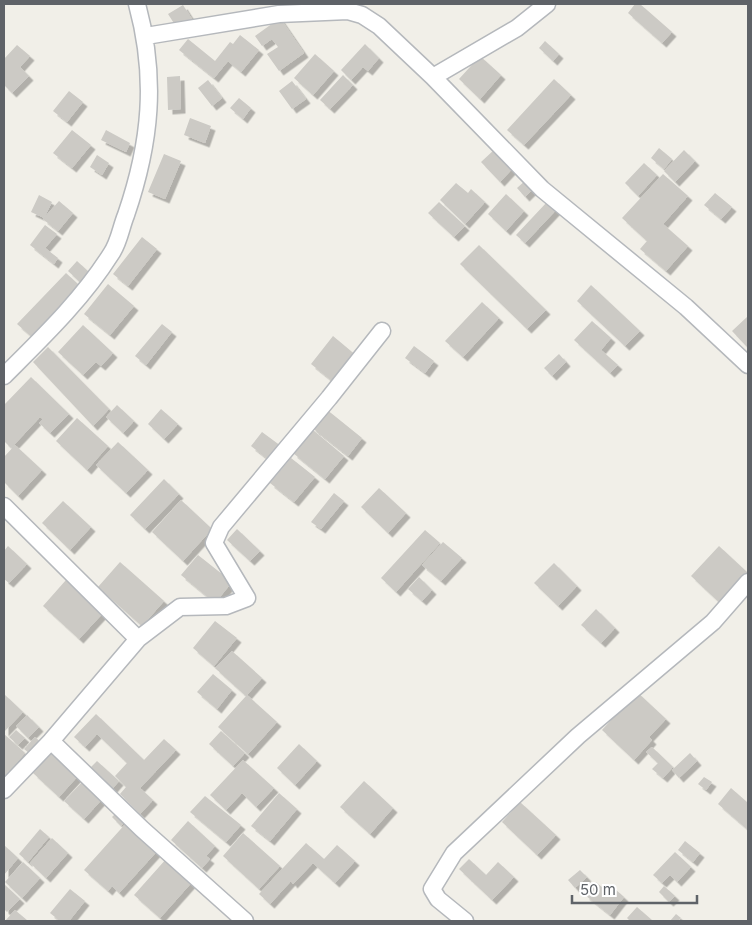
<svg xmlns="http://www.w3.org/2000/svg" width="752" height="925" viewBox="0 0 752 925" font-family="Inter,sans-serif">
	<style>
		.building { fill: #cccac5; filter: url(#shadow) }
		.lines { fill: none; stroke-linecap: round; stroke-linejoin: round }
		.minor-casing { stroke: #b5b8bc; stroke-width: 19 }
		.minor { stroke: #fff; stroke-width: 16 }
	</style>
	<defs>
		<filter id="shadow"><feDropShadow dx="4.5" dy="4.5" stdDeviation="0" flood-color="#0004"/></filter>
	</defs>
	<rect width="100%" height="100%" fill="#f1efe8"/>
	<path class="building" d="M635,4H640L672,32L662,43L628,13Z
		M183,5L192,19L177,28L168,14Z
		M280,18L304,53L279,71L267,54L278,47L272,39L262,46L255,36Z
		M240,35L259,50L241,72L228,61L214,78L179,50L188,39L215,61L230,42L233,44Z
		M545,41L559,54L553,61L539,48Z
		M365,44L379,58L368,71L363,67L351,80L341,70Z
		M17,45L30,56L20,67L29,76L12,93L4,85V59Z
		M315,54L334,71L313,95L294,78Z
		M480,56L501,75L480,99L459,79Z
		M343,75L353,85L330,109L320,100Z
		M180,76L181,109L168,110L167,77Z
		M554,79L571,95L524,145L507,130Z
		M208,80L222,98L212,106L198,88Z
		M292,81L306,99L292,109L279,91Z
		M69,91L83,102L67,122L53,111Z
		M239,98L251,108L243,119L230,108Z
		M190,118L211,126L205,143L184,135Z
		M72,130L91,145L72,168L53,153Z
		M106,130L130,143L126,152L101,140Z
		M659,148L672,159L664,169L651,158Z
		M495,149L513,168L500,182L481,162Z
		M684,150L695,161L675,182L664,171Z
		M164,154L181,161L165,199L148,192Z
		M97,155L109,163L102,175L90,167Z
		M644,163L657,175L638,196L625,183Z
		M663,174L688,196L663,224L688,246L666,271L640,249L647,241L622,218Z
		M526,180L534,188L525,197L517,188Z
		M456,183L468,193L471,189L485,202L465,224L440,200Z
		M715,193L732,207L721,219L704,205Z
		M506,194L524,211L506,231L488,214Z
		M39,195L52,202L44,218L31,212Z
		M59,201L73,213L58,231L43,219Z
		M439,202L465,226L454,237L428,213Z
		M547,202L556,210L525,243L516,235Z
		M45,225L57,234L45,248L58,258L54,264L30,245Z
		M142,237L157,249L128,286L113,274Z
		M479,245L546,310L527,329L460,264Z
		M77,261L91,274L82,284L68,271Z
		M66,273L80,286L32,337L17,324Z
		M108,284L134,306L110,335L84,314Z
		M591,285L640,331L625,346L577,301Z
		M482,302L499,318L463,357L445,341Z
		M747,317L748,318V348L732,331Z
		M592,321L611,338L601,350L618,365L610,373L574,340Z
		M162,324L172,332L146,365L135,356Z
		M83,325L113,353L101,366L96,362L83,375L58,352Z
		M333,336L358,357L336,384L311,364Z
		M414,346L434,361L425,373L405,358Z
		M48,347L109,409L93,426L33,362Z
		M559,354L566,362L552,376L544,368Z
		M31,377L69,414L50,433L39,423L43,419L40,417L11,448L4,441V405Z
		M117,405L134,421L123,433L106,417Z
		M161,409L178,424L164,439L148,424Z
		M326,409L362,438L348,456L311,427Z
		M77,418L108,446L87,470L56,441Z
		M313,430L344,456L325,479L293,453Z
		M262,432L285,449L274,464L251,446Z
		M118,442L148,470L126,493L96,465Z
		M15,445L42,470L18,496L4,482V457Z
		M291,458L315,477L294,502L270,483Z
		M164,479L179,494L145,529L130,515Z
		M379,488L406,513L388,533L361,507Z
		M334,493L344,501L321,529L311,522Z
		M181,500L212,529L183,561L152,532Z
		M63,501L91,527L70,550L42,523Z
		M237,529L260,551L250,561L227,540Z
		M425,530L440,543L396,592L381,578Z
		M443,542L462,558L441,581L422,565Z
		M8,546L27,564L9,583L4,579V551Z
		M719,546L748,573L721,604L691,576Z
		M198,555L232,582L215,603L181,575Z
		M120,562L164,601L142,626L98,587Z
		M554,563L577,586L558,606L534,583Z
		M419,577L432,590L422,601L408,589Z
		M66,580L103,613L79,639L43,606Z
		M596,609L615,628L601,643L581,625Z
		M215,621L237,638L214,666L193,648Z
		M232,651L262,678L247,695L277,722L248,754L218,727L246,696L215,668Z
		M213,674L232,690L217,709L197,692Z
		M637,692L666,719L649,737L652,740L634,760L602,730Z
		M4,694L23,712L4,732Z
		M96,714L144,760L164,739L176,750L140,788L153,800L140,814L120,794L126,787L115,776L127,763L97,734L85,747L74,737Z
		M27,715L39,727L28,738L16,726Z
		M16,730L25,738L18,745L9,737Z
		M221,731L245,753L233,766L209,744Z
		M4,734L25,753L4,777Z
		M35,737L44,745L34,757L24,749Z
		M299,744L317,761L295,785L277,768Z
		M652,747L673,767L663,778L652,769L658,763L646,752Z
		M51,753L77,777L59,797L33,773Z
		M690,753L697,761L679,778L672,770Z
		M243,760L274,788L256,807L242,793L226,810L210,795Z
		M97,761L119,781L112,789L90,768Z
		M704,777L712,782L706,790L698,784Z
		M86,778L105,796L84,819L64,801Z
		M364,781L393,808L370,834L340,807Z
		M731,788L748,803L747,829L718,804Z
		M279,793L297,809L270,841L251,826Z
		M205,796L241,825L226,842L190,812Z
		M520,802L556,835L537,855L502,822Z
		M118,811L127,820L121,826L112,817Z
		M128,821L159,849L119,893L112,886L108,891L84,870Z
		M188,821L215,846L206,856L210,859L202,868L171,840Z
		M40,829L49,837L28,862L19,854Z
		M243,833L280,866L259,889L223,856Z
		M52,838L68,853L46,878L30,863Z
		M685,841L700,853L693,862L678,850Z
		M306,843L324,859L337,845L355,861L335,883L313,863L293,884L291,881L270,904L259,894Z
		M4,845L18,858L4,875Z
		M675,852L691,867L677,882L670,875L662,883L653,875Z
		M167,858L193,881L160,918L134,895Z
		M469,859L486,875L498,862L514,877L492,900L459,869Z
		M23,862L40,878L22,898L5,882Z
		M580,870L587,877L575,888L568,880Z
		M596,882L610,894L615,889L624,897L610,915L585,895Z
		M4,884L20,899L7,912L4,909Z
		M664,886L675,896L669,902L659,892Z
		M70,889L85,901L69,921H60L50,913Z
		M637,907L653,921H630L627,918Z
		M15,910L28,921H5Z
		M676,914L681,918L678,921H670Z"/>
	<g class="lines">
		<g class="minor-casing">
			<path id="minor" d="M146,36L279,14L348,11L362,15L379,26L433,77L542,189L686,307L748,365
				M433,77L517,28L547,4
				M4,376C42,338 82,300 111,254C119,243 121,227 126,215C151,142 157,78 137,4
				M4,506L138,639
				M51,741L142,829L245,921
				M4,790L51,741L138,639L180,607L226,606L247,598L214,543L221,527L329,398L382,331
				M465,921L438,899L432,889L454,853L578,736L713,622L748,582"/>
		</g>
		<use href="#minor" class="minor"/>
	</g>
	<rect width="752" height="925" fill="none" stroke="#5f6368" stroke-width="10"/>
	<path d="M572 895v8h125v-8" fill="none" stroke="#5f6368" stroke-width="2.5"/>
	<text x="580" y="895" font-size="15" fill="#5f6368" stroke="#ffffff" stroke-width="4" paint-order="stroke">50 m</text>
</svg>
